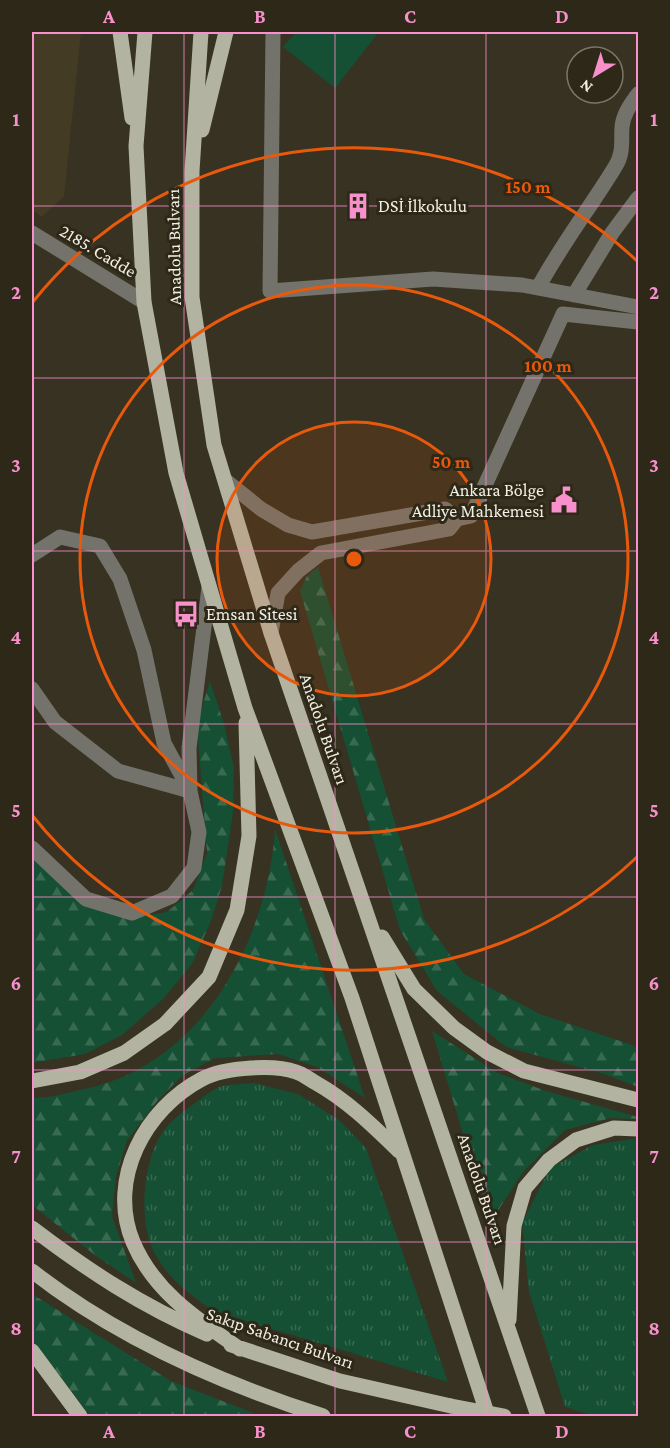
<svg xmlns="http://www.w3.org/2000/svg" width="670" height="1448" viewBox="0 0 670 1448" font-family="'Crimson Pro',serif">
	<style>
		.built { fill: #433b24 }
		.grass { fill: url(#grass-tufts) }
		.forest { fill: url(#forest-firs) }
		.pitch { fill: #154f34 }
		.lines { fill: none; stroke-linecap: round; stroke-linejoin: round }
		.minor { stroke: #73736b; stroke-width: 15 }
		.primary { stroke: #b3b3a2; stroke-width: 15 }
		.primary-bridge { stroke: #b3b3a2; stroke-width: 15 }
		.grid { fill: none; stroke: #f890cc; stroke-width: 1.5; stroke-opacity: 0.55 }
		.ring { fill: none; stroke: #e8590c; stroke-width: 3 }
		.labels { text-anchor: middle; stroke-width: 6; stroke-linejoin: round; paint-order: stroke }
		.poi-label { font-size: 18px; fill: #f1eee3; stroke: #2d2818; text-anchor: start }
		.street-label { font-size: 18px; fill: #f1eee3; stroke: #2d2818 }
		.centre { fill: #e8590c; stroke: #2d2818; stroke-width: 3 }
		.ring-label { font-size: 18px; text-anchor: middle; font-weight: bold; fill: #e8590c; stroke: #2d2818; stroke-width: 6; stroke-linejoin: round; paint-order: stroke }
		.neatline { fill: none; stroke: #f890cc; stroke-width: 2 }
		.grid-label { font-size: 20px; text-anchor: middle; font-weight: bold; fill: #f890cc }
	</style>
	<defs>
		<pattern id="grass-tufts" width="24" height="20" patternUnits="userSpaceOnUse" patternTransform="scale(1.5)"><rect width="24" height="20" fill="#154f34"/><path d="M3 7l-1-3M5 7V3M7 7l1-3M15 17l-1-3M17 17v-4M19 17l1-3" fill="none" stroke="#386951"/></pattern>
		<pattern id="forest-firs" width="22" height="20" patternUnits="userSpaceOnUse" patternTransform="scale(1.5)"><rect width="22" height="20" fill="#154f34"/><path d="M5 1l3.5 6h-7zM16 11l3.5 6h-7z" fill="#386951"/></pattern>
	</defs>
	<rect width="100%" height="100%" fill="#373221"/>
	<path class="built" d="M32,32H81L64,196L42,217L32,210Z"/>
	<path class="grass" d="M254,1083L298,1094L339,1120L366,1148L448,1382L213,1311C189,1294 166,1277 153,1250C138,1218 143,1159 164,1130C173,1118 187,1109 199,1100C205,1096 214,1088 222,1086C232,1084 244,1084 254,1083Z
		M638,1138V1416H594L565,1407L529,1292L522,1223L550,1168L593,1145Z"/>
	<path class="forest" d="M318,567L424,919L464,974L540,1014L638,1047V1087L604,1074L506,1047L437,991L400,930L300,591L307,576Z
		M210,681L224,724L234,768L233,812L222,886L211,921L192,964L163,999L122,1035L85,1054L32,1063V852L79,902L130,918L167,912L193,890L207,853L197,724Z
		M275,829L365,1098L317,1067L278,1054L215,1058L183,1075L157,1101L127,1141L116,1176L112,1216L136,1283L96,1256L32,1205V1098C46,1098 58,1095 72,1092C95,1087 117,1081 137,1070C222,1025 269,921 275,829Z
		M432,1031L498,1073L546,1091L638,1117V1119L611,1118L565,1130L523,1172L490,1223Z
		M32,1294L171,1381L261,1416H90L32,1339Z"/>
	<path class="pitch" d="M296,32H379L335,88L283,47Z"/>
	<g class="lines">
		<path class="minor" d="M273,32L270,291L433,279L522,285L638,307
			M32,233L144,302
			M538,288C561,245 590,208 615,167C624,153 621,141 622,127C623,114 631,104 638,94
			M574,295L612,233L638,198
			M225,480L261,509L288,525L312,532L445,509L457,519
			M32,555L60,537L100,546L120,579L144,650L164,743L189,789
			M271,633L278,593L298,571L321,553L449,529L457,519L471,516L563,314L638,322
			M32,689L55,722L118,771L190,791
			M32,848L86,899L132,913L172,896L194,868L199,832L190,791L189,748L209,587"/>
		<path class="primary" d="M120,32L132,118
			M145,32L136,146L144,302L176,473L245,708L352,998L488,1416
			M201,32L192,171V297L214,445L271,633L538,1416
			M202,130L226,32
			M382,937L414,989L454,1028L487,1052L524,1071L638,1100
			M32,1081L80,1072L124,1053L165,1024L209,977L237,910L249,836L246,723
			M32,1228C87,1270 142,1306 207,1334
			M32,1271C118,1338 220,1383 323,1416
			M509,1320L514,1226L525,1188L549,1160L576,1140L614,1128L638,1129
			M231,1345L340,1381L451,1406
			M240,1349C198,1320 154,1292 133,1242C107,1179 145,1109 202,1079C217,1071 235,1069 251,1068C265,1067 282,1067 296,1072C303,1074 309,1079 316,1083C348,1101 373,1126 399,1151
			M32,1351L80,1416"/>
		<path class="primary-bridge" d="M451,1406L504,1416"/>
	</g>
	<path class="grid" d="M184,32V1416M335,32V1416M486,32V1416M32,206H638M32,378H638M32,551H638M32,724H638M32,897H638M32,1070H638M32,1242H638"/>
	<circle cx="354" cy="559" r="137" fill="#e8590c" fill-opacity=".12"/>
	<g class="ring">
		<circle cx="354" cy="559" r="137"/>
		<circle cx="354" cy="559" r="274"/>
		<path d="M637 857A411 411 0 0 1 32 815M32 303A411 411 0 0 1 637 261"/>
	</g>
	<defs>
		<g id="building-bare" transform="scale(2.07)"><path d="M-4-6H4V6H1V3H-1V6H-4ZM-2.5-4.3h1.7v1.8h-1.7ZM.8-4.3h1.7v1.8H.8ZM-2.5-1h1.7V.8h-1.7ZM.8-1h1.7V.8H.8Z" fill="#f890cc" stroke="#2d2818" stroke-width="2.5" paint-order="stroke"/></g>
		<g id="civic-bare" transform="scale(2.07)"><path d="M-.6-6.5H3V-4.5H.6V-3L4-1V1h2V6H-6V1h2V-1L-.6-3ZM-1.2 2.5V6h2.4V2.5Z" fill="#f890cc" stroke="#2d2818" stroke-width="2.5" paint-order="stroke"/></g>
		<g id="bus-bare" transform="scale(2.07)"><path d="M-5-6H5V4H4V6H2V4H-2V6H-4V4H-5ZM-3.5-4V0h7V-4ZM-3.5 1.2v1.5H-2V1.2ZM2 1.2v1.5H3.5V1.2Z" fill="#f890cc" stroke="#2d2818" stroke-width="2.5" paint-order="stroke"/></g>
	</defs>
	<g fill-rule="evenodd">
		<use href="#building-bare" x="358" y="206"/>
		<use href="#civic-bare" x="564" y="500"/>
		<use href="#bus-bare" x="186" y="614"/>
	</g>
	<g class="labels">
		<g class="poi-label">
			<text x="378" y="212">DSİ İlkokulu</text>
			<text x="544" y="496" text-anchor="end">Ankara Bölge<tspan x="544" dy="21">Adliye Mahkemesi</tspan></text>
			<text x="206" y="620">Emsan Sitesi</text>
		</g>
		<g class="street-label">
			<text transform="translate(174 247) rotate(-91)" y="6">Anadolu Bulvarı</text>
			<text transform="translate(98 251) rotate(31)" y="6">2185. Cadde</text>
			<text transform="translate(324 729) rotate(71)" y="6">Anadolu Bulvarı</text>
			<text transform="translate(482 1189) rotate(71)" y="6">Anadolu Bulvarı</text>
			<text transform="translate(280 1338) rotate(19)" y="6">Sakıp Sabancı Bulvarı</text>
		</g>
	</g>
	<circle cx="354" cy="559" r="9" class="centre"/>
	<g class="ring-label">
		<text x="528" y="193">150 m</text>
		<text x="548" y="372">100 m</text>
		<text x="451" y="468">50 m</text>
	</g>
	<rect width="670" height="1448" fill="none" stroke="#2d2818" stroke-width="66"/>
	<g transform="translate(595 75) rotate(218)"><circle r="28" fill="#2d2818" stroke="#7b7769" stroke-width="1.5"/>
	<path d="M0-4.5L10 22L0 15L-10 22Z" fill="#f890cc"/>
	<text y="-9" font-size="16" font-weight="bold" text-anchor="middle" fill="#f1eee3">N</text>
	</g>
	<rect x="33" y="33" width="604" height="1382" class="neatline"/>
	<g class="grid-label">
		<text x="109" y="23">A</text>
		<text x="260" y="23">B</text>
		<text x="410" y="23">C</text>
		<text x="562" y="23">D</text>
		<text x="16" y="126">1</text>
		<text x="654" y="126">1</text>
		<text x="16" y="299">2</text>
		<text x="654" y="299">2</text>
		<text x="16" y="472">3</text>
		<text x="654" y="472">3</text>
		<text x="16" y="644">4</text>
		<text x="654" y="644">4</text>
		<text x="16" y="817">5</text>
		<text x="654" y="817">5</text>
		<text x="16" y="990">6</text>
		<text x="654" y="990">6</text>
		<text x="16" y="1163">7</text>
		<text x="654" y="1163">7</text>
		<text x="16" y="1335">8</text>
		<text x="654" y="1335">8</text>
		<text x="109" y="1438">A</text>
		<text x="260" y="1438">B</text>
		<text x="410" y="1438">C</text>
		<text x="562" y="1438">D</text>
	</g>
</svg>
